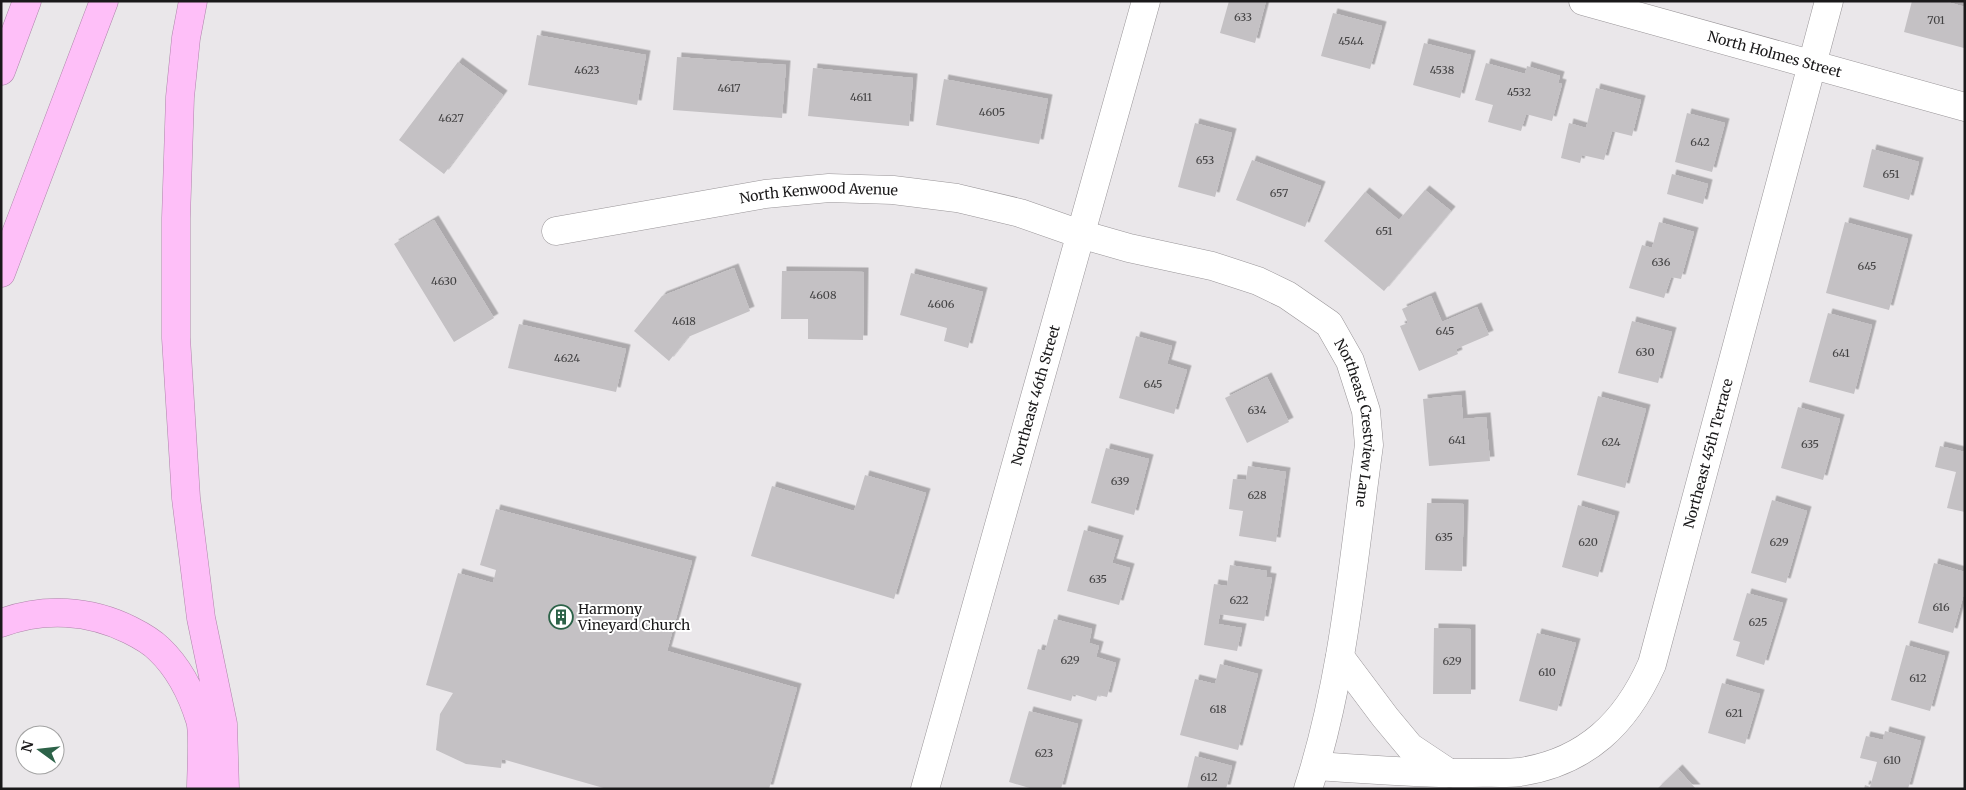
<svg xmlns="http://www.w3.org/2000/svg" width="1966" height="790" viewBox="0 0 1966 790" font-family="Merriweather,serif">
	<style>
		.building { fill: #c4c1c4; filter: url(#shadow) }
		.lines { fill: none; stroke-linecap: round; stroke-linejoin: round }
		.minor-casing { stroke: #999598; stroke-width: 29 }
		.motorway-casing { stroke: #ae85aa; stroke-width: 29 }
		.minor { stroke: #fff; stroke-width: 28 }
		.motorway { stroke: #febff8; stroke-width: 28 }
		.labels { text-anchor: middle; stroke-width: 4; stroke-linejoin: round; paint-order: stroke }
		.number-label { font-size: 11px; fill: #444344 }
		.street-label { font-size: 14px; fill: #1a191a; stroke: #fff }
		.poi-label { font-size: 14px; fill: #1a191a; stroke: #fff; text-anchor: start }
	</style>
	<defs>
		<filter id="shadow"><feDropShadow dx="4.5" dy="-4.5" stdDeviation="0" flood-color="#0004"/></filter>
	</defs>
	<rect width="100%" height="100%" fill="#eae7ea"/>
	<path class="building" d="M1229,1H1266L1255,43L1220,33Z
		M1912,1H1944L1965,7L1964,48L1904,32Z
		M1333,13L1382,26L1370,69L1321,56Z
		M537,35L646,55L637,105L528,85Z
		M1424,43L1471,55L1460,98L1413,85Z
		M677,57L786,65L782,118L673,110Z
		M458,62L503,95L444,174L399,140Z
		M1486,63L1525,74L1527,66L1560,76L1558,83L1562,84L1552,121L1526,114L1521,131L1488,122L1493,105L1475,100Z
		M813,68L913,78L909,126L808,116Z
		M944,79L1048,99L1039,144L936,125Z
		M1596,88L1641,100L1632,136L1612,131L1604,160L1582,155L1580,163L1561,158L1569,123L1586,128Z
		M1687,113L1725,123L1712,172L1675,162Z
		M1195,123L1232,133L1215,197L1178,187Z
		M1872,149L1919,162L1909,200L1863,187Z
		M1252,160L1321,186L1305,227L1236,200Z
		M1672,174L1708,184L1703,204L1667,194Z
		M1425,190L1451,211L1384,291L1324,241L1365,192L1399,220Z
		M434,220L494,318L454,342L394,244Z
		M1659,222L1694,232L1681,279L1671,277L1664,298L1629,288L1642,245L1652,248Z
		M1845,222L1908,239L1889,310L1826,293Z
		M734,268L750,311L688,337L669,361L634,331L662,296Z
		M782,271L864,272L863,340L808,339V319H781Z
		M911,273L983,292L968,348L944,341L947,328L900,315Z
		M1431,296L1442,322L1477,307L1489,335L1456,349L1458,354L1419,371L1400,326L1408,323L1402,309Z
		M1828,313L1872,325L1854,394L1809,382Z
		M1632,321L1672,332L1658,383L1618,373Z
		M519,324L626,349L616,392L508,368Z
		M1136,336L1172,346L1167,364L1187,370L1174,414L1119,398Z
		M1267,377L1289,422L1247,443L1225,398Z
		M1461,395L1463,419L1486,417L1490,461L1429,466L1423,399Z
		M1598,396L1646,409L1625,488L1577,475Z
		M1798,407L1840,419L1823,480L1781,468Z
		M1940,446L1965,452V512L1947,508L1956,472L1935,467Z
		M1106,448L1149,459L1134,515L1091,503Z
		M1248,466L1286,472L1276,542L1239,536L1243,511L1229,509L1233,479L1246,480Z
		M865,475L926,493L894,599L751,556L772,486L854,511Z
		M1772,500L1807,511L1786,583L1751,573Z
		M1427,503L1464,504L1462,571L1425,570Z
		M1578,505L1615,516L1598,577L1562,567Z
		M496,509L692,561L667,651L797,688L769,789H607L502,759L501,768L466,764L436,750L440,714L453,693L426,685L458,573L493,583L496,570L480,565Z
		M1084,530L1119,540L1112,563L1130,568L1119,605L1067,591Z
		M1934,563L1965,572V590L1953,633L1918,623Z
		M1230,565L1267,571L1266,577L1272,578L1264,621L1220,614L1218,624L1242,628L1237,651L1204,645L1214,584L1227,586Z
		M1747,593L1783,603L1764,665L1736,656L1740,642L1733,640Z
		M1054,619L1092,629L1089,643L1099,646L1096,657L1116,663L1107,697L1098,695L1096,701L1073,694L1071,701L1027,689L1038,649L1045,651Z
		M1434,628L1471,629V694H1433Z
		M1537,633L1576,643L1557,711L1519,701Z
		M1906,645L1945,656L1930,711L1891,700Z
		M1220,664L1258,674L1238,750L1180,735L1195,679L1215,684Z
		M1722,683L1760,694L1745,744L1708,733Z
		M1029,711L1078,724L1061,789H1033L1009,782Z
		M1885,731L1921,741L1908,789H1864L1865,785L1870,787L1877,762L1860,758L1866,736L1883,740Z
		M1195,756L1232,766L1226,789H1187Z
		M1678,769L1696,789H1657Z"/>
	<g class="lines">
		<g class="minor-casing">
			<g id="minor">
				<path id="s1" d="M1583,1L1965,107"/>
				<path id="s2" d="M556,231L765,194L829,188L893,190L957,198L1020,213L1080,234L1129,248L1212,266L1258,281L1287,295L1329,324L1350,361L1366,411L1369,445C1353,560 1344,678 1308,789"/>
				<path d="M1340,657L1385,717L1410,747L1449,773"/>
				<path id="s3" d="M1316,766C1367,769 1419,774 1471,773C1487,772 1504,774 1520,772C1586,762 1626,723 1652,664L1829,1"/>
				<path id="s4" d="M925,789L1146,1"/>
			</g>
		</g>
		<g class="motorway-casing">
			<path id="motorway" d="M193,1L186,38L180,97L176,218V338L186,498L201,618L223,724L225,789
				M1,71L27,1
				M1,273L104,1
				M1,623C44,607 90,610 130,630C140,635 151,641 159,649C179,668 192,694 200,720C204,733 201,773 201,789"/>
		</g>
		<use href="#minor" class="minor"/>
		<use href="#motorway" class="motorway"/>
	</g>
	<defs>
		<g id="building-ring" transform="scale(1.25)"><circle r="9.5" fill="#fff" stroke="#2c6248" stroke-width="1.5"/><path d="M-4-6H4V6H1V3H-1V6H-4ZM-2.5-4.3h1.7v1.8h-1.7ZM.8-4.3h1.7v1.8H.8ZM-2.5-1h1.7V.8h-1.7ZM.8-1h1.7V.8H.8Z" fill="#2c6248"/></g>
	</defs>
	<g fill-rule="evenodd">
		<use href="#building-ring" x="561" y="617"/>
	</g>
	<g class="labels">
		<g class="number-label">
			<text x="1243" y="21">633</text>
			<text x="1936" y="24">701</text>
			<text x="1351" y="45">4544</text>
			<text x="587" y="74">4623</text>
			<text x="1442" y="74">4538</text>
			<text x="729" y="92">4617</text>
			<text x="1519" y="96">4532</text>
			<text x="861" y="101">4611</text>
			<text x="992" y="116">4605</text>
			<text x="451" y="122">4627</text>
			<text x="1700" y="146">642</text>
			<text x="1205" y="164">653</text>
			<text x="1891" y="178">651</text>
			<text x="1279" y="197">657</text>
			<text x="1384" y="235">651</text>
			<text x="1661" y="266">636</text>
			<text x="1867" y="270">645</text>
			<text x="444" y="285">4630</text>
			<text x="823" y="299">4608</text>
			<text x="941" y="308">4606</text>
			<text x="684" y="325">4618</text>
			<text x="1445" y="335">645</text>
			<text x="1645" y="356">630</text>
			<text x="1841" y="357">641</text>
			<text x="567" y="362">4624</text>
			<text x="1153" y="388">645</text>
			<text x="1257" y="414">634</text>
			<text x="1457" y="444">641</text>
			<text x="1611" y="446">624</text>
			<text x="1810" y="448">635</text>
			<text x="1120" y="485">639</text>
			<text x="1257" y="499">628</text>
			<text x="1444" y="541">635</text>
			<text x="1588" y="546">620</text>
			<text x="1779" y="546">629</text>
			<text x="1098" y="583">635</text>
			<text x="1239" y="604">622</text>
			<text x="1941" y="611">616</text>
			<text x="1758" y="626">625</text>
			<text x="1070" y="664">629</text>
			<text x="1452" y="665">629</text>
			<text x="1547" y="676">610</text>
			<text x="1918" y="682">612</text>
			<text x="1218" y="713">618</text>
			<text x="1734" y="717">621</text>
			<text x="1044" y="757">623</text>
			<text x="1892" y="764">610</text>
			<text x="1209" y="781">612</text>
		</g>
		<g class="street-label">
			<text dy="5" stroke="none"><textPath href="#s1" startOffset="199">North Holmes Street</textPath></text>
			<text dy="5" stroke="none"><textPath href="#s2" startOffset="266">North Kenwood Avenue</textPath></text>
			<text dy="5" stroke="none"><textPath href="#s4" startOffset="409">Northeast 46th Street</textPath></text>
			<text dy="5" stroke="none"><textPath href="#s2" startOffset="906">Northeast Crestview Lane</textPath></text>
			<text dy="5" stroke="none"><textPath href="#s3" startOffset="601">Northeast 45th Terrace</textPath></text>
		</g>
		<g class="poi-label">
			<text x="578" y="614">Harmony<tspan x="578" dy="16">Vineyard Church</tspan></text>
		</g>
	</g>
	<rect width="1966" height="790" fill="none" stroke="#1a191a" stroke-width="5"/>
	<g transform="translate(40 750) rotate(285)"><circle r="24" fill="#ffffff" stroke="#a3a3a3"/>
	<path d="M0-4L9 19L0 12L-9 19Z" fill="#2c6248"/>
	<text y="-8" font-size="14" font-weight="bold" text-anchor="middle" fill="#1a191a">N</text>
	</g>
</svg>
